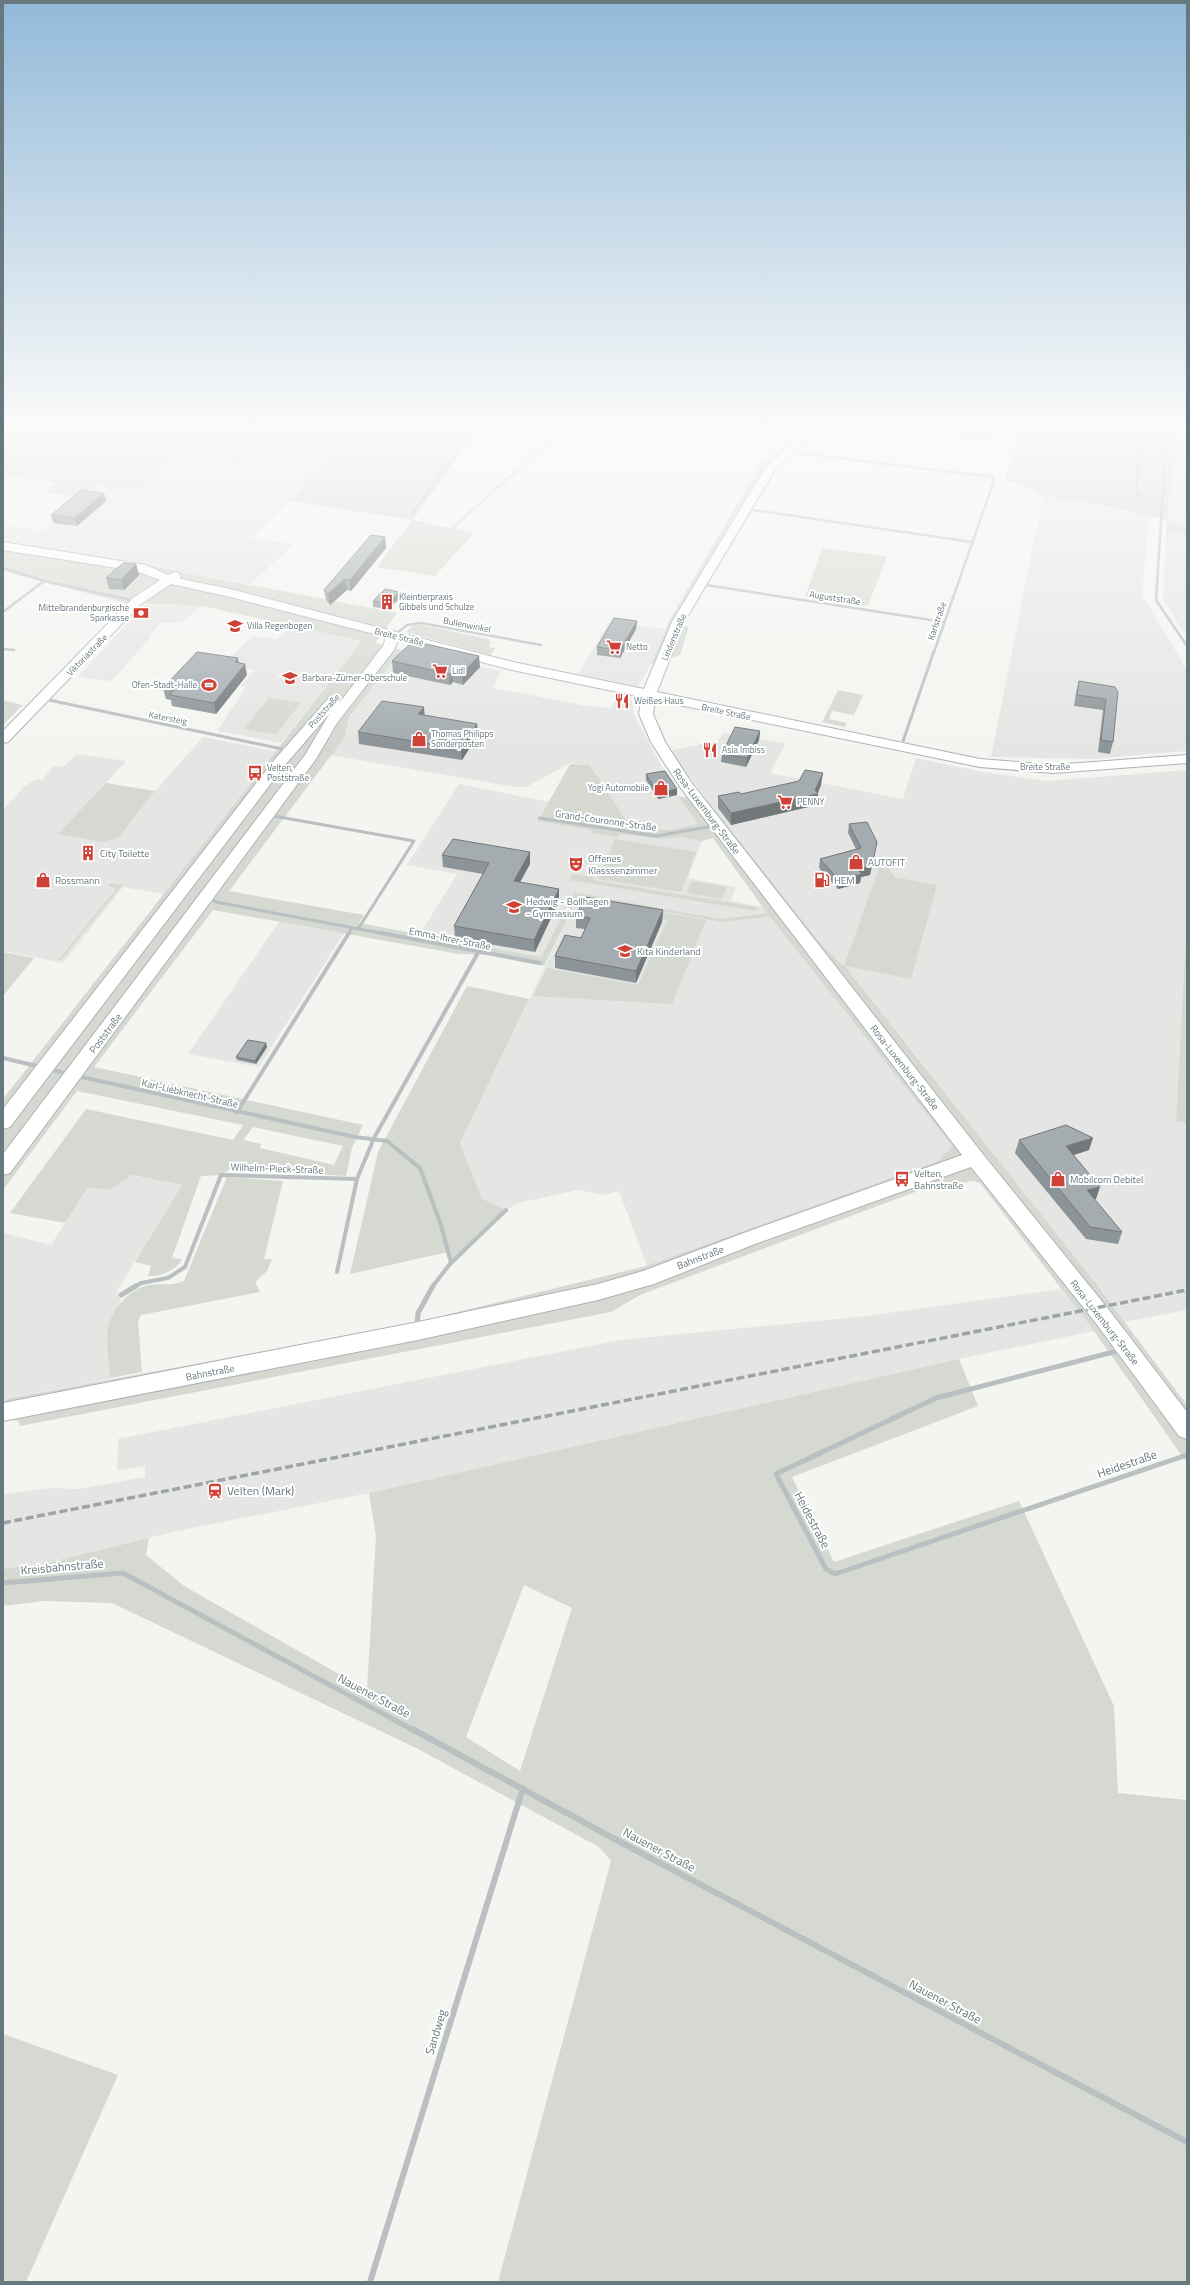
<svg xmlns="http://www.w3.org/2000/svg" width="1190" height="2285" viewBox="0 0 1190 2285" font-family="'Titillium Web',sans-serif">
	<style>
		.built { fill: #e5e5e4; fill-rule: evenodd }
		.green { fill: #d5d9d1; fill-rule: evenodd }
		.lines { fill: none; stroke-linecap: round; stroke-linejoin: round }
		.stream { stroke: #b2c0c2; stroke-width: 2.5 }
		.secondary-casing { stroke: #acb3b6; stroke-width: 2 }
		.street-far4 { stroke: #babfc1; stroke-width: 2.5 }
		.street-far3 { stroke: #babfc1; stroke-width: 3 }
		.street-far2 { stroke: #babfc1; stroke-width: 4 }
		.street-far1 { stroke: #babfc1; stroke-width: 5 }
		.street { stroke: #babfc1; stroke-width: 6 }
		.secondary { fill: #fff; fill-rule: evenodd }
		.rail { stroke: #9ca4a7; stroke-width: 3.5; stroke-dasharray: 8 3.5; stroke-linecap: butt }
		.wall { fill: #8d9497 }
		.shaded-wall { fill: #73787b }
		.building { fill: #a4acb0; stroke: #73787b }
		.labels { text-anchor: middle; stroke-width: 4; stroke-linejoin: round; paint-order: stroke }
		.far-poi-label { font-size: 9px; fill: #67787f; stroke: #fff; text-anchor: start }
		.far-street-label { font-size: 9px; fill: #67787f; stroke: #fff }
		.street-label { font-size: 10px; fill: #67787f; stroke: #fff }
		.poi-label { font-size: 10px; fill: #67787f; stroke: #fff; text-anchor: start }
		.near-street-label { font-size: 12px; fill: #67787f; stroke: #fff }
		.near-poi-label { font-size: 12px; fill: #67787f; stroke: #fff; text-anchor: start }
	</style>
	<rect width="100%" height="100%" fill="#f4f4f1"/>
	<path class="built" d="M1184,437H1187V526L1176,525L1167,520L1177,439Z
		M254,450L330,458L291,501L251,538L293,544L251,584L3,542V525L43,531L96,485L141,490L175,455L242,462Z
		M1043,496L1149,516L1142,595L1187,670V751L1091,759L991,757Z
		M1177,533L1187,534V634L1184,633L1163,599L1166,536Z
		M144,605L202,606L182,622L161,623L148,637H151L111,681L78,677Z
		M609,622L665,629L651,664L638,686L578,674Z
		M292,625L362,641L281,743L217,731L246,687L240,686L255,670L223,665L252,636L277,639Z
		M402,650L501,671L493,688L587,706L610,708L619,695L631,698L635,717L678,796L699,824L670,830L632,829L590,765L570,763L526,787H515L330,755L345,737L349,717Z
		M724,733L786,743L770,773L903,799L916,758L982,772L1047,781L1187,770V915L1176,1121L1187,1123V1310L1124,1322L916,1055L845,966L822,945L708,801L681,766L672,750L718,741ZM882,859L895,877L937,885L845,966Z
		M203,737L275,751L164,894L123,887L63,963L3,951V810L25,786L37,779L42,780L54,766L63,767L77,754L126,761L59,834L118,838L155,791Z
		M459,784L549,802L539,818L592,830L591,833L617,837L619,834L659,839L679,837L702,841L688,878L736,887L731,901L764,907L767,913L721,919L574,892L541,957L420,934L457,874L407,865Z
		M579,896L720,922L770,917L952,1146L938,1161L647,1266L619,1191L603,1195L578,1190L518,1203L506,1210L482,1200L460,1143Z
		M279,922L344,933L259,1067L188,1054Z
		M99,1169L182,1185L117,1291L121,1301L108,1327L110,1379L3,1399V1233L51,1245Z
		M1061,1289L1094,1331L959,1359L369,1493L173,1532L42,1564L3,1569V1494L51,1488L79,1489L145,1477V1466L117,1471L118,1439L620,1340L866,1316Z"/>
	<path class="green" d="M3,427H479L413,520L450,528L563,427H568L455,528L474,533L435,576L377,567L412,520L291,501L329,458L255,450L242,463L175,455L141,490L96,485L81,497L45,493L57,482L3,477Z
		M807,427H826L779,467L683,626L689,627L680,655L651,664L669,621L761,463Z
		M893,427L1187,429V437L1177,439L1167,520L1176,525L1186,526L1187,534L1177,533L1166,536L1167,520L1104,506L1043,496L1018,483L1004,481L1020,438L993,435L991,442L891,430Z
		M3,542L134,563L397,613L375,643L402,650L349,717L345,737L229,891L364,915L359,923L541,957L574,892L721,919L767,913L713,838L702,841L679,837L659,839L619,834L617,837L591,833L592,830L538,821L570,764L590,765L632,829L670,830L698,824L678,796L708,801L822,945L844,966L882,859L895,877L937,885L911,979L845,966L1096,1284L1187,1405V1463L1094,1331L980,1183L973,1181L923,1189L640,1295L611,1312L20,1426L18,1421L11,1419H3L5,1399L401,1326L646,1266L938,1161L952,1146L770,917L720,922L579,896L544,966L486,955L459,954L213,910L94,1067L363,1125L352,1148L346,1176L230,1169L221,1175L201,1176L172,1258L182,1259C177,1270 160,1277 148,1276L151,1266L135,1262L182,1185L132,1175L109,1190L88,1187L65,1223L10,1213L86,1109L233,1140L242,1127L243,1125L77,1091L3,1190V1099L362,641L202,606L125,603L3,571ZM253,1127L343,1146L334,1165L260,1148L261,1144L243,1140Z
		M822,548L887,556L868,606L805,597Z
		M414,625H421L488,639L491,642L489,647L496,648L490,655L406,632Z
		M838,690L863,695L854,715L832,711L829,719L847,723L845,727L822,722Z
		M269,698L301,703L276,734L244,729Z
		M3,700L23,705L3,725Z
		M106,783L155,791L118,838L102,842L58,834Z
		M615,839L696,852L681,892L598,879Z
		M572,874L594,877L593,880L757,907L756,911L569,880Z
		M692,881L727,887L722,899L687,893Z
		M111,883L122,885L61,960L51,958H60L117,888L108,886Z
		M580,898L706,920L672,1004L533,996L547,968L638,985L667,921L577,905Z
		M1187,915V1123L1176,1121Z
		M3,952L34,958L3,996Z
		M467,986L529,999L460,1143L482,1199L506,1210L451,1263L448,1252L350,1274L378,1152Z
		M227,1177L283,1181L264,1259H272L267,1271L255,1282L260,1292L141,1315L138,1321L142,1372L110,1378C109,1362 106,1344 108,1328C111,1311 128,1291 145,1286C158,1282 171,1287 184,1281Z
		M959,1359L978,1406L792,1477L834,1562L1019,1501L1114,1706L1118,1793L1187,1800V2282H498L611,1861L599,1847L416,1748L112,1603L44,1601L3,1606V1569L42,1564L149,1538L146,1555L184,1586L367,1690L376,1536L369,1493ZM524,1585L572,1608L520,1771L466,1737Z
		M3,2034L118,2075L26,2282H3Z"/>
	<g class="lines">
		<path class="stream" d="M1096,427L1140,446L1136,493L1143,498
			M412,514L476,427"/>
		<g class="secondary-casing">
			<path id="secondary" d="M810,427H822L775,469L684,622L657,692L980,759L1053,765L1187,755V763L1053,773L980,767L655,700L653,714L665,742L691,782L982,1153L1109,1310L1187,1412V1439L1179,1436L1095,1322L971,1167L755,1244L654,1284L598,1300L418,1340L3,1421V1403L418,1322L598,1284L643,1271L741,1234L962,1155L680,787L651,742L639,714L642,697L512,670L398,640L394,650L337,723L316,759L10,1173L3,1175V1154L305,755L330,713L285,765L10,1127L3,1129V1109L275,759L328,699L333,698L340,702L383,646L386,637L226,596L171,584L141,604L8,742L3,743V731L133,598L160,580L136,571L3,550V542L146,565L168,575L175,572L179,573L181,576L179,578L186,580L230,589L513,662L644,689L672,622L766,467Z
				M1132,427L1187,430V436L1137,430Z"/>
		</g>
		<path class="street-far4" d="M1167,431L1156,600L1187,646
			M789,452L993,477L994,481L934,652
			M746,509L972,542
			M3,568L44,581L136,601
			M700,584L944,622
			M3,612L44,581
			M393,636L407,625L421,623L541,645
			M3,649L14,650"/>
		<path class="street-far3" d="M44,699L287,750
			M901,747L934,651
			M268,815L414,841L358,929
			M539,818L656,836L714,826
			M209,898L216,902L386,934
			M348,934L352,928"/>
		<path class="street-far2" d="M381,933L540,963
			M3,1058L41,1067
			M48,1069L69,1074
			M77,1076L355,1137L387,1141L420,1168L441,1225L451,1263
			M237,1112L349,933
			M337,1272L357,1179L374,1138L479,951
			M134,1287L141,1283L168,1278L185,1267L221,1175L357,1179
			M432,1287L450,1264L506,1210"/>
		<path class="street-far1" d="M121,1295L136,1286
			M417,1327L418,1313L433,1286
			M1121,1350L936,1398L776,1474L826,1569L835,1574L1187,1455
			M3,1583L123,1573L413,1730"/>
		<path class="street" d="M412,1729L622,1843L1187,2142
			M370,2282L523,1788"/>
		<use href="#secondary" class="secondary"/>
		<path class="rail" d="M3,1523L1187,1290"/>
	</g>
	<path class="wall" d="M104,493L106,501L77,526L53,523L51,515Z
		M385,537L386,548L351,591L347,590L330,605L326,600L324,590Z
		M136,564L139,575L124,590L109,589L106,578Z
		M399,592L400,598L388,609L373,607V601Z
		M637,621L636,629L620,658L597,655V647Z
		M392,661L480,667L463,685L453,682L450,685L393,673Z
		M239,663L247,675L216,714L172,706L171,700L166,699L163,688Z
		M1079,681L1115,687L1113,742L1110,754L1098,752L1103,710L1074,706L1076,693Z
		M477,724L478,735L462,760L359,744L358,732Z
		M760,731L759,740L746,767L721,762L722,754Z
		M646,774L677,795L658,799L646,780Z
		M821,785L818,793L817,805L731,825L718,808V796Z
		M849,824L875,851L870,875L861,877L860,883L838,889L819,868L820,859L856,849L848,833Z
		M530,852V864L520,882L559,889V901L535,952L455,938L454,926L483,874L443,867L442,855Z
		M663,910L662,922L636,983L555,968V956L581,938L585,929L576,928V916Z
		M267,1047L256,1064L237,1060L236,1057Z
		M1019,1140L1089,1150L1073,1155L1096,1199H1094L1122,1232L1118,1244L1086,1239L1015,1153Z"/>
	<path class="shaded-wall" d="M104,493L106,501L77,526L75,518Z
		M385,537L386,548L351,591L350,580Z
		M136,564L139,575L124,590L121,580Z
		M345,579L347,590L330,605L328,594Z
		M399,592L400,598L388,609L387,604Z
		M637,621L636,629L620,658V650Z
		M479,656L480,667L463,685L462,673Z
		M238,658L240,670L235,662Z
		M245,664L247,675L216,714L214,703Z
		M452,671L453,682L450,685L449,674Z
		M424,707L425,719L418,714Z
		M477,724L478,735L462,760L461,749Z
		M760,731L759,740L746,767L747,758Z
		M823,773L821,785L817,794H818L817,805L731,825V813L815,790Z
		M677,789V795L658,799V793Z
		M877,842L870,875L861,877L860,883L838,889L839,880Z
		M530,852V864L514,893V881Z
		M559,889V901L535,952L534,940Z
		M663,910L662,922L636,983V971Z
		M266,1043L267,1047L256,1064L255,1061Z
		M1093,1138L1089,1150L1062,1159L1066,1146Z
		M1100,1187L1096,1199L1083,1202L1087,1190Z"/>
	<path class="building" d="M81,490L104,493L75,518L51,515Z
		M371,535L385,537L350,580L345,579L328,594L324,590Z
		M123,563L136,564L121,580L106,578Z
		M385,589L399,592L387,604L373,601Z
		M614,618L637,621L620,650L597,647Z
		M413,641L479,656L462,673L452,671L449,674L392,661Z
		M197,652L238,658L235,662L245,664L214,703L170,695L175,689L163,688Z
		M1079,681L1115,687L1118,692L1113,742L1101,740L1106,699L1077,695Z
		M382,701L424,707L418,714L477,724L461,749L358,732Z
		M735,727L760,731L747,758L722,754Z
		M805,770L823,773L815,790L818,794L731,813L718,796L739,792L741,794L799,781Z
		M665,771L677,789L658,793L646,774Z
		M867,822L877,842L872,866L858,870L862,874L839,880L820,859L861,848L849,824Z
		M453,839L530,852L514,881L559,889L534,940L454,926L489,863L442,855Z
		M585,897L663,910L636,971L555,956L565,935L581,938L590,918L576,916Z
		M248,1040L266,1043L255,1061L236,1057Z
		M1066,1125L1093,1138L1066,1146L1100,1187L1087,1190L1122,1232L1090,1227L1019,1140Z"/>
	<linearGradient id="sky" x2="0" y2="1"><stop stop-color="#92b9d9"/><stop offset="0.57" stop-color="#fafaf9"/><stop offset="1" stop-color="#fafaf9" stop-opacity="0"/></linearGradient>
	<rect width="1190" height="747" fill="url(#sky)"/>
	<defs>
		<g id="building-bare" transform="scale(1.2)"><path d="M-4-6H4V6H1V3H-1V6H-4ZM-2.5-4.3h1.7v1.8h-1.7ZM.8-4.3h1.7v1.8H.8ZM-2.5-1h1.7V.8h-1.7ZM.8-1h1.7V.8H.8Z" fill="#cf4237" stroke="#fff" stroke-width="2.5" paint-order="stroke"/></g>
		<g id="bank-bare" transform="scale(1.2)"><path d="M-6-4H6V4H-6ZM0-2.3a2.3 2.3 0 1 0 0 4.6a2.3 2.3 0 1 0 0-4.6Z" fill="#cf4237" stroke="#fff" stroke-width="2.5" paint-order="stroke"/></g>
		<g id="school-bare" transform="scale(1.2)"><path d="M0-5L7-2L0 1L-7-2ZM-4 1L0 2.5L4 1V4Q0 6-4 4Z" fill="#cf4237" stroke="#fff" stroke-width="2.5" paint-order="stroke"/></g>
		<g id="supermarket-bare" transform="scale(1.2)"><path d="M-6-5.5h2.5l.6 2H6L4.5 2H-2.5L-4.4-4H-6ZM-1.5 3.2a1.3 1.3 0 1 0 .1 0ZM3 3.2a1.3 1.3 0 1 0 .1 0Z" fill="#cf4237" stroke="#fff" stroke-width="2.5" paint-order="stroke"/></g>
		<g id="stadium-bare" transform="scale(1.2)"><path d="M0-5a6.5 5 0 1 0 0 10a6.5 5 0 1 0 0-10ZM-3.5-1.8h7v3.6h-7Z" fill="#cf4237" stroke="#fff" stroke-width="2.5" paint-order="stroke"/></g>
		<g id="restaurant-bare" transform="scale(1.2)"><path d="M-5-6h1v4h1v-4h1v4h1v-4h1v5L-1.5 .5V6h-2V.5L-5-1ZM5-6V6H3V1.5H1.5Q1.5-4 5-6Z" fill="#cf4237" stroke="#fff" stroke-width="2.5" paint-order="stroke"/></g>
		<g id="shop-bare" transform="scale(1.2)"><path d="M-5-2.5h2.3a2.7 3.5 0 0 1 5.4 0H5L5.5 6h-11ZM-1.5-2.5h3a1.5 2.3 0 0 0-3 0Z" fill="#cf4237" stroke="#fff" stroke-width="2.5" paint-order="stroke"/></g>
		<g id="bus-bare" transform="scale(1.2)"><path d="M-5-6H5V4H4V6H2V4H-2V6H-4V4H-5ZM-3.5-4V0h7V-4ZM-3.5 1.2v1.5H-2V1.2ZM2 1.2v1.5H3.5V1.2Z" fill="#cf4237" stroke="#fff" stroke-width="2.5" paint-order="stroke"/></g>
		<g id="theatre-bare" transform="scale(1.2)"><path d="M-5-5.5Q0-4 5-5.5V0Q5 5 0 6Q-5 5-5 0ZM-3.3-2.5H-1v1.5H-3.3ZM1-2.5H3.3v1.5H1ZM-2.8 1Q0 5.5 2.8 1Z" fill="#cf4237" stroke="#fff" stroke-width="2.5" paint-order="stroke"/></g>
		<g id="fuel-bare" transform="scale(1.2)"><path d="M-5.5-6h7V0h2V4h1.3V-2.5L3-4.5l.8-.8L6-3V5H2.5V1h-1V6h-7ZM-4.2-4.7v3.2H.2V-4.7Z" fill="#cf4237" stroke="#fff" stroke-width="2.5" paint-order="stroke"/></g>
		<g id="station-bare" transform="scale(1.2)"><path d="M-3-6H3Q5-6 5-4V2Q5 4 3 4L4.5 6H3L1.5 4h-3L-3 6H-4.5L-3 4Q-5 4-5 2V-4Q-5-6-3-6ZM-3.5-4v3h7v-3ZM-3.5 1v1.5H-2V1ZM2 1v1.5H3.5V1Z" fill="#cf4237" stroke="#fff" stroke-width="2.5" paint-order="stroke"/></g>
	</defs>
	<g fill-rule="evenodd">
		<use href="#building-bare" x="387" y="602"/>
		<use href="#bank-bare" x="141" y="613"/>
		<use href="#school-bare" x="235" y="626"/>
		<use href="#supermarket-bare" x="614" y="647"/>
		<use href="#supermarket-bare" x="440" y="671"/>
		<use href="#school-bare" x="290" y="678"/>
		<use href="#stadium-bare" x="209" y="685"/>
		<use href="#restaurant-bare" x="622" y="701"/>
		<use href="#shop-bare" x="419" y="739"/>
		<use href="#restaurant-bare" x="710" y="750"/>
		<use href="#bus-bare" x="255" y="773"/>
		<use href="#shop-bare" x="661" y="788"/>
		<use href="#supermarket-bare" x="785" y="802"/>
		<use href="#building-bare" x="88" y="853"/>
		<use href="#shop-bare" x="856" y="862"/>
		<use href="#theatre-bare" x="576" y="864"/>
		<use href="#shop-bare" x="43" y="880"/>
		<use href="#fuel-bare" x="822" y="880"/>
		<use href="#school-bare" x="514" y="907"/>
		<use href="#school-bare" x="625" y="951"/>
		<use href="#bus-bare" x="902" y="1179"/>
		<use href="#shop-bare" x="1058" y="1179"/>
		<use href="#station-bare" x="215" y="1491"/>
	</g>
	<g class="labels">
		<g class="far-poi-label">
			<text x="399" y="600">Kleintierpraxis<tspan x="399" dy="10">Gibbels und Schulze</tspan></text>
			<text x="129" y="611" text-anchor="end">Mittelbrandenburgische<tspan x="129" dy="10">Sparkasse</tspan></text>
			<text x="247" y="629">Villa Regenbogen</text>
			<text x="626" y="650">Netto</text>
			<text x="452" y="674">Lidl</text>
			<text x="302" y="681">Barbara-Zürner-Oberschule</text>
			<text x="197" y="688" text-anchor="end">Ofen-Stadt-Halle</text>
			<text x="634" y="704">Weißes Haus</text>
			<text x="431" y="737">Thomas Philipps<tspan x="431" dy="10">Sonderposten</tspan></text>
			<text x="722" y="753">Asia Imbiss</text>
			<text x="267" y="771">Velten,<tspan x="267" dy="10">Poststraße</tspan></text>
			<text x="649" y="791" text-anchor="end">Yogi Automobile</text>
			<text x="797" y="805">PENNY</text>
		</g>
		<g class="far-street-label">
			<text transform="translate(835 598) rotate(9)" y="3">Auguststraße</text>
			<text transform="translate(937 621) rotate(-71)" y="3">Karlstraße</text>
			<text transform="translate(467 625) rotate(11)" y="3">Bullenwinkel</text>
			<text transform="translate(399 637) rotate(14)" y="3">Breite Straße</text>
			<text transform="translate(674 637) rotate(-67)" y="3">Lindenstraße</text>
			<text transform="translate(87 655) rotate(-46)" y="3">Viktoriastraße</text>
			<text transform="translate(324 711) rotate(-48)" y="3">Poststraße</text>
			<text transform="translate(726 712) rotate(12)" y="3">Breite Straße</text>
			<text transform="translate(168 718) rotate(11)" y="3">Katersteig</text>
			<text x="1045" y="770">Breite Straße</text>
		</g>
		<g class="street-label">
			<text transform="translate(707 811) rotate(53)" y="4">Rosa-Luxemburg-Straße</text>
			<text transform="translate(606 820) rotate(8)" y="4">Grand-Couronne-Straße</text>
			<text transform="translate(450 938) rotate(11)" y="4">Emma-Ihrer-Straße</text>
			<text transform="translate(105 1033) rotate(-53)" y="4">Poststraße</text>
			<text transform="translate(905 1067) rotate(52)" y="4">Rosa-Luxemburg-Straße</text>
			<text transform="translate(190 1093) rotate(13)" y="4">Karl-Liebknecht-Straße</text>
			<text transform="translate(277 1168) rotate(2)" y="4">Wilhelm-Pieck-Straße</text>
			<text transform="translate(700 1257) rotate(-21)" y="4">Bahnstraße</text>
			<text transform="translate(1105 1322) rotate(52)" y="4">Rosa-Luxemburg-Straße</text>
			<text transform="translate(210 1372) rotate(-11)" y="4">Bahnstraße</text>
		</g>
		<g class="poi-label">
			<text x="100" y="857">City Toilette</text>
			<text x="588" y="862">Offenes<tspan x="588" dy="12">Klasssenzimmer</tspan></text>
			<text x="868" y="866">AUTOFIT</text>
			<text x="55" y="884">Rossmann</text>
			<text x="834" y="884">HEM</text>
			<text x="526" y="905">Hedwig - Bollhagen<tspan x="526" dy="12">- Gymnasium</tspan></text>
			<text x="637" y="955">Kita Kinderland</text>
			<text x="914" y="1177">Velten,<tspan x="914" dy="12">Bahnstraße</tspan></text>
			<text x="1070" y="1183">Mobilcom Debitel</text>
		</g>
		<g class="near-street-label">
			<text transform="translate(1127 1464) rotate(-19)" y="4">Heidestraße</text>
			<text transform="translate(812 1520) rotate(62)" y="4">Heidestraße</text>
			<text transform="translate(62 1567) rotate(-5)" y="4">Kreisbahnstraße</text>
			<text transform="translate(374 1696) rotate(28)" y="4">Nauener Straße</text>
			<text transform="translate(659 1850) rotate(28)" y="4">Nauener Straße</text>
			<text transform="translate(945 2002) rotate(28)" y="4">Nauener Straße</text>
			<text transform="translate(436 2032) rotate(-73)" y="4">Sandweg</text>
		</g>
		<g class="near-poi-label">
			<text x="227" y="1495">Velten (Mark)</text>
		</g>
	</g>
	<rect width="1190" height="2285" fill="none" stroke="#67787f" stroke-width="8"/>
</svg>
